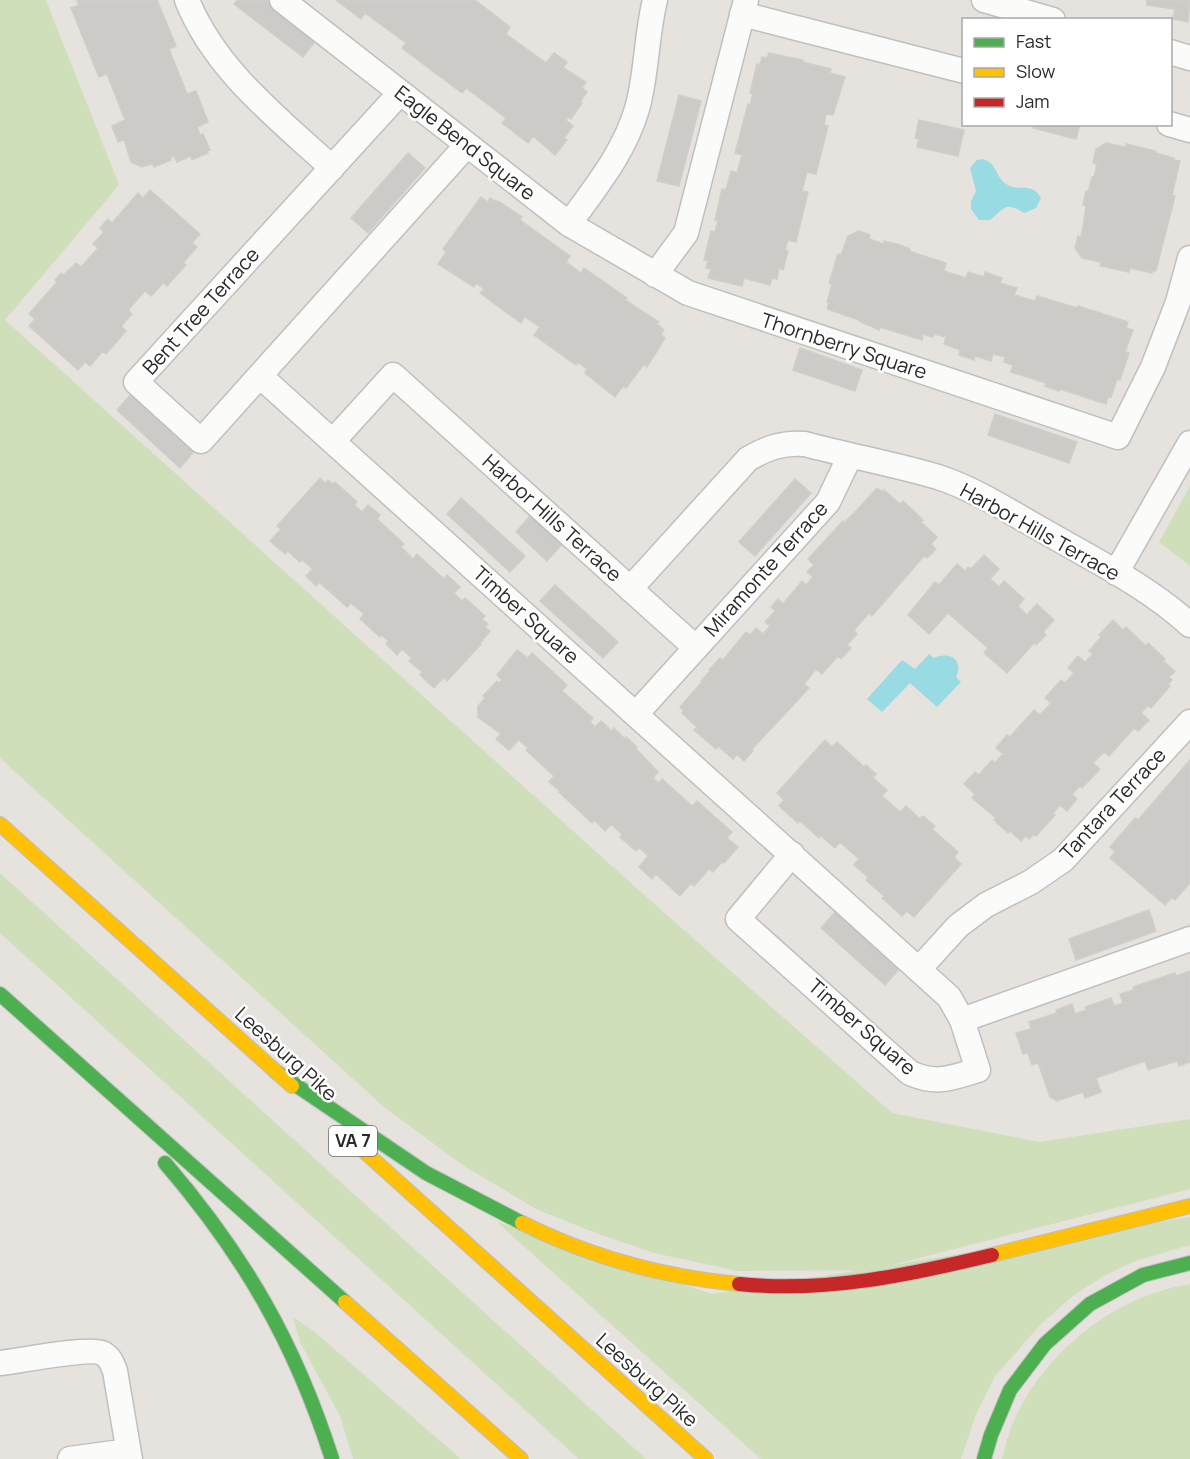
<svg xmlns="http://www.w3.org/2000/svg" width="1190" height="1459" viewBox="0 0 1190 1459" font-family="Manrope,sans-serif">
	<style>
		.green { fill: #cfdfba }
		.water { fill: #98dbe2 }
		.building { fill: #cdcbc8; stroke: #d1ceca; stroke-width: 1.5 }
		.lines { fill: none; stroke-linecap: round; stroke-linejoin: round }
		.street-casing { stroke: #c0bfbf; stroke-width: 27 }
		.fast-casing { stroke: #bfbebc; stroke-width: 16 }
		.slow-casing { stroke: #bfbebc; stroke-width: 16 }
		.jam-casing { stroke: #bfbebc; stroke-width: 16 }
		.street { stroke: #fbfbfa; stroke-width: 24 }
		.fast { stroke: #4caf50; stroke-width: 14 }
		.slow { stroke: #ffc107; stroke-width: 14 }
		.jam { stroke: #c62828; stroke-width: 14 }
		.labels { text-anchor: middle; stroke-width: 5; stroke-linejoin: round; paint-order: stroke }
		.shield { fill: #fff; stroke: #696969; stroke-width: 1.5 }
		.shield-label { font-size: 18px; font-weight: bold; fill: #292929 }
		.street-label { font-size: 20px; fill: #292929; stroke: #fff }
	</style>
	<rect width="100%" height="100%" fill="#e6e2de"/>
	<path class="green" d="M0,0H46L119,185L5,320L643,894L892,1113L1039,1142L1190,1119V1189L872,1270L738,1271L654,1253L596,1233L538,1210L464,1166L384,1107L0,758Z
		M1190,486V566L1159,542Z
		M0,873L646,1459H579L0,933Z
		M1190,1217V1245L1135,1261L1102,1277L1073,1296L1041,1324L995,1376L976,1414L961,1459H761L497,1222L712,1294Z
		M1190,1284V1459H1002C1005,1449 1007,1438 1011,1428C1040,1355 1113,1296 1190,1284Z
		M293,1317L311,1329L461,1459H353L340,1416L300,1342Z"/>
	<path class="water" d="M982,159C998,162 995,179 1008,185C1021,192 1031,181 1041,198L1036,208L1024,213C1005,201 1005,208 990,220H979L971,209V201L976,191L970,168L977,160Z
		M929,654L934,658C950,651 964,660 956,677L961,682L937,707L910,683L882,712L867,699L902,660L915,669Z"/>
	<path class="building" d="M77,0H157L176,46L169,49L187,94L196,91L208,122L197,127L200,135L203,134L210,150L207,151L208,153L192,160L191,156L177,162L174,156L170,157L171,160L154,167L153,163L142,167L131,162L124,139L118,142L112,126L125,120L107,74L99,77L71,8L79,5Z
		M238,0H266L317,39L303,57L234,4Z
		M336,0H475L510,27L506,34L546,63L554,53L567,62L563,68L586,82L582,88L587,92L580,102L582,103L571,119L568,117L566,120L573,126L564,138L567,140L555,155L533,136L528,143L502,123L506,118L466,88L462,93L402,48L406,43L365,13L361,19Z
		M1147,0H1190L1188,22L1173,19L1175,9L1147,5Z
		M769,53L803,60V62L831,69L830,73L845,77L833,115L826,114L824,125L828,126L816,174L807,172L802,191L808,192L796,242L788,240L785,250L788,251L783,270L779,268L777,279L772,278L770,285L744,278L742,286L708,278L711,269L706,268L708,261L704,260L711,231L715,232L718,220H715L722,189L726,190L731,171L737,173L742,155L735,153L748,104L750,105L753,94L750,93L757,64L760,65L762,57L767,58Z
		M679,95L701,101L679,186L657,181Z
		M919,120L964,130L958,156L917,147L919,139L915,138Z
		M1034,124H1080L1076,139L1033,128Z
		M1106,143L1126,147V144L1156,151V153L1174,158L1173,160L1180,161L1172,195L1175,196L1156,271H1152V273L1130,268L1129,272L1100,266L1101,262L1082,258L1075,248L1078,236L1081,237L1084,221L1086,206L1083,205L1086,191L1088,192L1092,177H1094L1097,164L1093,163L1096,149Z
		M408,153L425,168L368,233L351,218Z
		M150,190L200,234L192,243L197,247L183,263L186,265L167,286L163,283L151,296L145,291L128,310L132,314L121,326L126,331L106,354L103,351L90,366L85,362L78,370L29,326L35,319L29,314L57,282L55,280L61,273L64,275L76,263L81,267L98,248L93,244L104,232L100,228L108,219L112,223L138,193L143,198Z
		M481,197L488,202L490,198L497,202L498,201L522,217L520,220L570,256L566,262L581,273L584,268L627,298L625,300L659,322L657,324L664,330L661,334L665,338L647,367L644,364L626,388L623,386L615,397L585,373L587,369L577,362L576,365L534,335L540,327L525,317L521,323L480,293L484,289L476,283L474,287L438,264L446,252L443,249Z
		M859,231L870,235L869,239L884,244V241L900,245L910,249L909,251L946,263L944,271L966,278L968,272L984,277L985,272L1002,278L1000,283L1017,288L1014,295L1035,301L1037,296L1077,308L1078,306L1128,322L1126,328L1133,330L1125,352L1129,353L1120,380L1117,379L1111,397L1108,396L1106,404L1060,389L1059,391L1045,386L1046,383L1011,372L1013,365L1004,362L1005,357L993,354L991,361L975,356L974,360L959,355L960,350L944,344L946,337L934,334L933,337L923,334L922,340L880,327L879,330L859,321V320L827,309L829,303L827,302L832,284L829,283L838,254L841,255L848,236Z
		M800,348L862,370L855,391L793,370Z
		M132,393L195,450L180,468L117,410Z
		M995,414L1077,442L1069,463L988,435Z
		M320,478L325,483L328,480L333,484L335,482L357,502L354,505L362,512L368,505L380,515L377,519L404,544L401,547L413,559L417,554L444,579L447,575L460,587L454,593L462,601L465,598L485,616L482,619L488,624L485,627L490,631L480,643L481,644L447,681L444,677L434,688L420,675L422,672L409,661L412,658L402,649L397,655L386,644L388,641L382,635L380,637L360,619L364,614L351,603L347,607L319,582L316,586L306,576L313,569L302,560L300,562L288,551L285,554L270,541L281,529L277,526Z
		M795,479L811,493L755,556L739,542Z
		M877,488L883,492L884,490L900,504L903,501L923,520L921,522L937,537L931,544L936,549L927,558L924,556L872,616L869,613L854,630L857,634L847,645L851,648L841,659L838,656L822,674L816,669L804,684L809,688L752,749L753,751L744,761L737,754L733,759L718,746L716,749L694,730L697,727L682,713L684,711L680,707L702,682L701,681L710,671L709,670L720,658L723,660L746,632L750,635L756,628L763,634L770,626L765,622L775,611L771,607L778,599L783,604L802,581L806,585L813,577L807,572L814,565L808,559L843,521L844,523L855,512Z
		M461,498L525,556L510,572L447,514Z
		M531,515L563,543L547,561L516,532Z
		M984,555L999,569L990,579L999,587L1004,581L1024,599L1018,606L1027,615L1037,604L1054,620L1043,632L1046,635L1036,645L1034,643L1007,673L984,653L988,648L948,613L929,634L908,615L935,582L939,585L957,564L965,571L968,567L971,569Z
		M555,585L618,642L603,658L540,601Z
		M1113,620L1123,630L1126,627L1146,646L1148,643L1165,659L1163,661L1175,671L1169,677L1172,680L1168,684L1170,686L1151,708L1148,705L1141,713L1149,720L1138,731L1134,728L1109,756L1104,752L1093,763L1100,769L1082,788L1080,786L1072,794L1077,799L1067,811L1060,805L1053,813L1055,815L1036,836L1034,834L1029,839L1026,836L1021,841L1010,831L1008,833L994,820L996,818L972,798L975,794L964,784L975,772L979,775L992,760L995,763L1003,754L996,748L1007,735L1010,737L1034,710L1040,715L1051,703L1045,698L1061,680L1065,683L1074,673L1068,668L1078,656L1085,662L1093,654L1089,651L1101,637L1099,635Z
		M517,650L528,658L532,653L567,685L562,691L593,718L590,722L595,727L601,721L612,731L614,728L625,739L626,737L637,747L636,749L658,772L653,778L659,783L662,779L692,806L697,801L732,832L727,838L738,847L724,863L722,862L713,872L709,869L694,886L691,883L680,896L656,874L652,879L639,867L648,856L639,847L636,851L620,837L622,834L611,824L605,831L594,820L592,823L559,792L560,791L549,782L554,776L526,750L528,748L519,740L509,750L496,739L501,734L478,717V706L485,698L483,696L497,681L499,683L502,680L497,675Z
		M825,740L832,747L837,742L864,767L866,765L876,774L873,778L887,790L882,796L900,812L906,806L920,819L923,816L935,826L932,829L958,852L954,857L961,864L914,917L907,911L902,916L882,898L884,896L866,880L868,877L854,865L859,859L840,842L835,848L821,836L819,838L800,821L798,823L779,806L784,800L777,793Z
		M1190,760V883L1175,900L1172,897L1165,905L1110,858L1115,852L1110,847L1135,818L1138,820Z
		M1149,910L1156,931L1076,960L1069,939Z
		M836,911L900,968L885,985L821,928Z
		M1190,971V1062L1179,1066L1177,1061L1148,1070L1145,1061L1096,1078L1101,1092L1085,1098L1083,1092L1057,1101L1050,1097L1038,1063L1032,1065L1028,1053L1023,1054L1016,1033L1031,1029L1029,1022L1057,1013L1056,1010L1072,1004L1075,1014L1086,1010L1085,1007L1111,998L1114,1006L1123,1003L1120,994L1134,990L1133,987L1175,973L1176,976Z"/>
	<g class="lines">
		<g class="street-casing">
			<path id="street" d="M187,0C215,70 278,118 332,168
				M282,0L569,224L688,293L1118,437L1153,367L1178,302L1190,258
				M984,0L1053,20
				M742,14L964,71
				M1170,52L1190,58
				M400,93L136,382L201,441L467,145
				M1169,124L1190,130
				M569,224C595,188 624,153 637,109C647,74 646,36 655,0
				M655,275L686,233L746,0
				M260,376L949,997L962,1020L978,1070C951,1078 937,1085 910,1073L738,919L792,854
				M333,441L393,375L696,648
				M1116,573L1190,443
				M630,589L748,459C767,448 783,442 805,444C849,456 894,464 938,477C975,489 1010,512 1044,531C1094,560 1147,586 1190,625
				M636,714L828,502L850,456
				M919,969L958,926L986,905L1031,882L1063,860L1190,722
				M962,1020L1190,939
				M0,1363C18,1361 90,1347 102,1353C110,1357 112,1363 115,1371L130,1459
				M70,1459L128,1451"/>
		</g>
		<g class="fast-casing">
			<path id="fast" d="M0,994L345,1302
				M275,1071L426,1173L522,1223
				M165,1163C244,1255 295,1343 332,1459
				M984,1459L991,1435L1010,1390L1045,1344L1090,1304L1143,1275L1190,1263"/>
		</g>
		<g class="slow-casing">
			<path id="slow" d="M0,824L292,1086
				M366,1153L706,1459
				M522,1223C590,1257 663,1277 739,1284
				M992,1255L1190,1206
				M345,1302L521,1459"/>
		</g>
		<g class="jam-casing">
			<path id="jam" d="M739,1284C825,1293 909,1275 992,1255"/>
		</g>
		<use href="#street" class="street"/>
		<use href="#fast" class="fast"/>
		<use href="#slow" class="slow"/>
		<use href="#jam" class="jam"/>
	</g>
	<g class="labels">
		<rect class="shield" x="329" y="1126" width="48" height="30" rx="4.5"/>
		<g class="shield-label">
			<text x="353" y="1147">VA 7</text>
		</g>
		<g class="street-label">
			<text transform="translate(465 143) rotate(38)" y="7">Eagle Bend Square</text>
			<text transform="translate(201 311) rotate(-48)" y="7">Bent Tree Terrace</text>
			<text transform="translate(844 346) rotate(18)" y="7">Thornberry Square</text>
			<text transform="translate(552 518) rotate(42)" y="7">Harbor Hills Terrace</text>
			<text transform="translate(1040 532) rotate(29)" y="7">Harbor Hills Terrace</text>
			<text transform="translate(766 569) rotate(-48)" y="7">Miramonte Terrace</text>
			<text transform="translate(526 615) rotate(42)" y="7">Timber Square</text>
			<text transform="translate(1113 804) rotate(-47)" y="7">Tantara Terrace</text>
			<text transform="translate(862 1027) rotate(41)" y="7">Timber Square</text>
			<text transform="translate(286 1054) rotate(42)" y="7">Leesburg Pike</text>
			<text transform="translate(647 1380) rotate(42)" y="7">Leesburg Pike</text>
		</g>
	</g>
	<rect x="962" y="18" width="210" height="108" fill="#ffffff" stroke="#a9a9a9" stroke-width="1.5"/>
	<rect x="974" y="38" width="30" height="9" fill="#4caf50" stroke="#a9a9a9" stroke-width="1.5"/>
	<text x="1016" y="48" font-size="18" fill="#292929">Fast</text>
	<rect x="974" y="68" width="30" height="9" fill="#ffc107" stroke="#a9a9a9" stroke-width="1.5"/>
	<text x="1016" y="78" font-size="18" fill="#292929">Slow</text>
	<rect x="974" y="98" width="30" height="9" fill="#c62828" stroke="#a9a9a9" stroke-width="1.5"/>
	<text x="1016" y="108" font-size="18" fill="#292929">Jam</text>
</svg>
